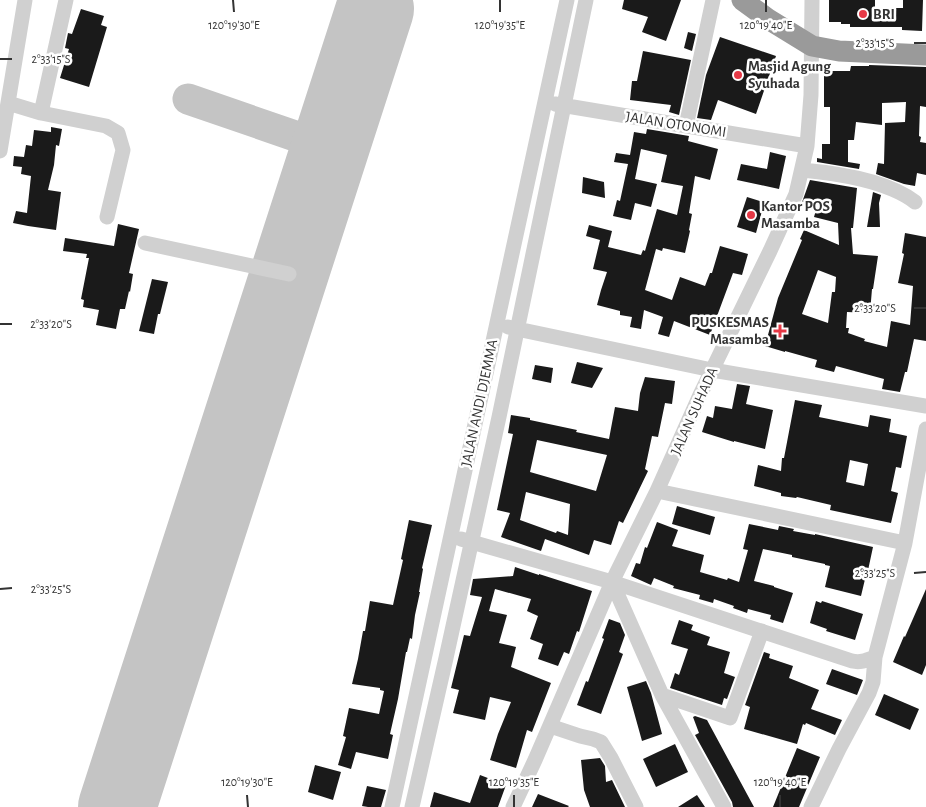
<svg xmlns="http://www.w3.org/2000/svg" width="926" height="807" viewBox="0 0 926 807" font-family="'Alegreya Sans',sans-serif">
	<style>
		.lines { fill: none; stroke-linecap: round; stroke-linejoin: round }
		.taxiway { stroke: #c4c4c4; stroke-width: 31 }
		.runway { stroke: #c4c4c4; stroke-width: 78 }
		.building { fill: #1a1a1a; fill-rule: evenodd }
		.minor { stroke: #d0d0d0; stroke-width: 15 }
		.highway { stroke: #9a9a9a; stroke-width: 21 }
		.ticks { fill: none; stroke: #333; stroke-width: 2 }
		.poi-dot { fill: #e63946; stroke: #fff; stroke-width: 2 }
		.labels { text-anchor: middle; stroke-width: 5; stroke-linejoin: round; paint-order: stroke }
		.poi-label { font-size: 15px; font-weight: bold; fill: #333; stroke: #fff; text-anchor: start }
		.street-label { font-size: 15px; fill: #333; stroke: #fff }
		.ticks-label { font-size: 12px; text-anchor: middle; fill: #333; stroke: #fff; stroke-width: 5; stroke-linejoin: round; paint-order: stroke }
	</style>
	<rect width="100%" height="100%" fill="#fff"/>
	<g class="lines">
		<path class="taxiway" d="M188,99L330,148"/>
		<path class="runway" d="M117,807L375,9"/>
	</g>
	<path class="building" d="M624,0H681L666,41L642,32L648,17L622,9Z
		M829,0H875V8H903V0H923L922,31L902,30V27H850V24H841V22H829Z
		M81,9L104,16L101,25L107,27L89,87L60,78L69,49L65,48L68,33L72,34Z
		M688,32L696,34L692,51L684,48Z
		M720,37L776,56L756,114L718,100L711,120L697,118L706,75Z
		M643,51L691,60L679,115L669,112L671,105L630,100L632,81H637Z
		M869,65L926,67V107L920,106L919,136L921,137L920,142L926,143V175L917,173L915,186L904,184L876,174L878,163L884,164L885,123L905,122L906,102L882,103V125L856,122L854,140H848V162L860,164L859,169L817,162V158L822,159V144H830V107H824V71H850L851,66H869Z
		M51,127L62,129L59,146L56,145L54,165L48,190L61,192L56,230L28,226L13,223L16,211L27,213L31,176L21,174L22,167L13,166L14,156L24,157L26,145L32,146L34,130L51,132Z
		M647,129L689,136L688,141L718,149L710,180L695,176L689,213L692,214L689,230L690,231L685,253L663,248L662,251L656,249L645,290L672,300L680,277L705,286L710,273H712L720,246L748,254L742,275L733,273L710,335L674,321L669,337L658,334L663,317L644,310L641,329L630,327L632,317L620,315V311L597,305L601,290L607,272L593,269L600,240L586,236L589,225L612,231L608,247L641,255L643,250L645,251L657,209L677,215L683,186L661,182L667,155L641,149L635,179L657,184L651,207L635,203L631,220L613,216L617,200L620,201L628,164L614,162L616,153L630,155L634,132L646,134Z
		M770,152L786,156L779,189L737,180L741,164L767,169Z
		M583,177L604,182L605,198L582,193Z
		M810,180L857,188L853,228H851L853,254L878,256L873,289H872L870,313L847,312L846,328H849L848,333L865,339L864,341L887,347L891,321L910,325L913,286L898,283L904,254L902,253L905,233L926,237V341L914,339L907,372H905L900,392L882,389L884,379L836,366L834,372L815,367L817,360L785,351V352L765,346L778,298L802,240L800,239L804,230L839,245L838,223L814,217L816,210L801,205ZM818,270L836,277L835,292H832L828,323L802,314Z
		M873,192L881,195L879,203L880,227H867Z
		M747,197L763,202L760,210L762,211L756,233L737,227Z
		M118,224L139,229L129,273L133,274L130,292L129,291L125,309H120L116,329L96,325L99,310L83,307L84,300L81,299L89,258H86L87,254L63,251L65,238L114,246Z
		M152,279L168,282L160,314H158L154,334L139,331Z
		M577,362L603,368L592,388L571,383Z
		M535,365L553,368L551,383L532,379Z
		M645,377L675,381L672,404L665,403L658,437L652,436L645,469L648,471L623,523L619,521L611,545L594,540L589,555L545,539L541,551L501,537L510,513L497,510L513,434L508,433L511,415L530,418V420L577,430L576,432L609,439L615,407L638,411L640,393ZM537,440L607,455L596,491L530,472ZM526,492L570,504L568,535L557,531L556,533L520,520Z
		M737,384L750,386L746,404L773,410L765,449L734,441V442L702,432L707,416L713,418L715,406L732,409Z
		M795,400L822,405L819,417L868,427L870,415L891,419L889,432L907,436L901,468L896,467L891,491L898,493L891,523L830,510L831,505L797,497L796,498L781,496V493L754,486L758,465L781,471L782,458H784ZM850,460L868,464L864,486L846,482Z
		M677,506L715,517L710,535L672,524Z
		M409,520L432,525L422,568L423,569L419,592H420L415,615L412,639L410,638L407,652H406L398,699L390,734L393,735L388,759L356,752L351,769L338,765L346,737L343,736L349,708L379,714L384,691L380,690V688L352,684L358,659L363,631H365L370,601L393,605L403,560L401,559Z
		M657,522L678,530L672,546L704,555L700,572L727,580L728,578L739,582L748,550L743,549L749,524L778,530L779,526L794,529L793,531L815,535V534L873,547L867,575H866L861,596L825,587L830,566L825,565V564L792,557V555L763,549L754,581L774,586V587L793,593L783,623L770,619L771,615L748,609L747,613L733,608L734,606L714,599L713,603L699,599L700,595L673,588L674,586L654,578L651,585L631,576L636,563L640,564L645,547L647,548Z
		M515,567L539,575V574L592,591L579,632L577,631L569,654L564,652L558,666L538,659L543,644L530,639L538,616L527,611L531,599L495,589L489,611L507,615L499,643L516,647L511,667L551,683L532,732L527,730L516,768L490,760L498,734L511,702L490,697L485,720L453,713L459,690L451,688L464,635L470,636L482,597L470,595L473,579L513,576Z
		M926,589V665L922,675L893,662L904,636L905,637Z
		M816,601L821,603L822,601L863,614L855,640L826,631L827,629L810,623Z
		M609,619L620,623L625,635L619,652L623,654L601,714L577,705L586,681L588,682L604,639L602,638Z
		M679,620L693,625L691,630L710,637L707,645L730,652L724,673L735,677L727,699L724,698L722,705L670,688L675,673L679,675L688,649L671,644Z
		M764,652L770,654L769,658L793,666L789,678L819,690L811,709L842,720L835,735L806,723L805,725L803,724L797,744L744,729L750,707L745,705Z
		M832,669L863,680L857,695L826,684Z
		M646,681L651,693L662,734L642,741L627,687Z
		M884,694L919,709L910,730L875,715Z
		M695,716L707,720L754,807H733L732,802L695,735L699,733L693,717Z
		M675,744L688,772L656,787L643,759Z
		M797,748L820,757L799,807H773Z
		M600,758L605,766L606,782L612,780L625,807H590L584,790L581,760Z
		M315,765L341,772L333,800L308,792Z
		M480,775L506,785L498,807H430L434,792L470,803Z
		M367,786L386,790L381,807H368L362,806Z
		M538,794L569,806L568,807H532Z
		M697,795L705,807H678Z"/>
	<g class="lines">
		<path class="minor" d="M8,103L41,113L106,126L118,133L123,150L107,217
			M555,104L807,146
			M41,113L66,0
			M686,126L713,0
			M0,151L25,0
			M802,170C836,173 888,181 915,202
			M145,243L289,274
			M508,327L712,370L926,406
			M657,491L905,543
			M461,539L612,582L852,661C861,663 867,660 875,657L905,543L926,429
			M612,582L662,695L724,807
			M662,695L730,718L762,631
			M550,726L580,736L593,739L601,742L611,758L636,807
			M392,807L567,0
			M412,807L446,658L499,417L586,0
			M513,807L535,760L612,582L657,491L700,395L770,251L796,194L807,146L811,95L812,0
			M811,807L839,749L869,693L873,682L875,657"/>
		<path class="highway" d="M742,0L768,19L812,46L839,51L926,55"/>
	</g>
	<path class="ticks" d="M233,0L234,12M500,0V12M766,0V12M914,43H926M0,59H12M914,308H926M0,324H12M914,573L926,572M0,589L12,588M247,795L248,807M514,795V807M780,795V807"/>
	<g class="poi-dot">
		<circle cx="863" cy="14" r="5"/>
		<circle cx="738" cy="75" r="5"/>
		<circle cx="751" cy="215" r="5"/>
		<path d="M777.5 323.5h5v5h5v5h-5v5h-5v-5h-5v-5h5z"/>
	</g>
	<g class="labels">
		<g class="poi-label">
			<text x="873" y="19">BRI</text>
			<text x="748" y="71">Masjid Agung<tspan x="748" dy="17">Syuhada</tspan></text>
			<text x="761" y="211">Kantor POS<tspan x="761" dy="17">Masamba</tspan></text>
			<text x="769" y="327" text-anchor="end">PUSKESMAS<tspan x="769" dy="17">Masamba</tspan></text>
		</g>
		<g class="street-label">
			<text transform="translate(676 124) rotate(9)" y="5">JALAN OTONOMI</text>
			<text transform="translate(479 403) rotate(-78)" y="5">JALAN ANDI DJEMMA</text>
			<text transform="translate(694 411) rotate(-66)" y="5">JALAN SUHADA</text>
		</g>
	</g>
	<g class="ticks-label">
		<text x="234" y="29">120°19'30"E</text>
		<text x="500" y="29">120°19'35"E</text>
		<text x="766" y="29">120°19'40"E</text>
		<text x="875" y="47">2°33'15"S</text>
		<text x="51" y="63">2°33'15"S</text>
		<text x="875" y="312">2°33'20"S</text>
		<text x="51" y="328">2°33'20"S</text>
		<text x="875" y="577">2°33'25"S</text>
		<text x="51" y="593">2°33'25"S</text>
		<text x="247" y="786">120°19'30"E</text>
		<text x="514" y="786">120°19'35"E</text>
		<text x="780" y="786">120°19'40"E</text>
	</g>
</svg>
